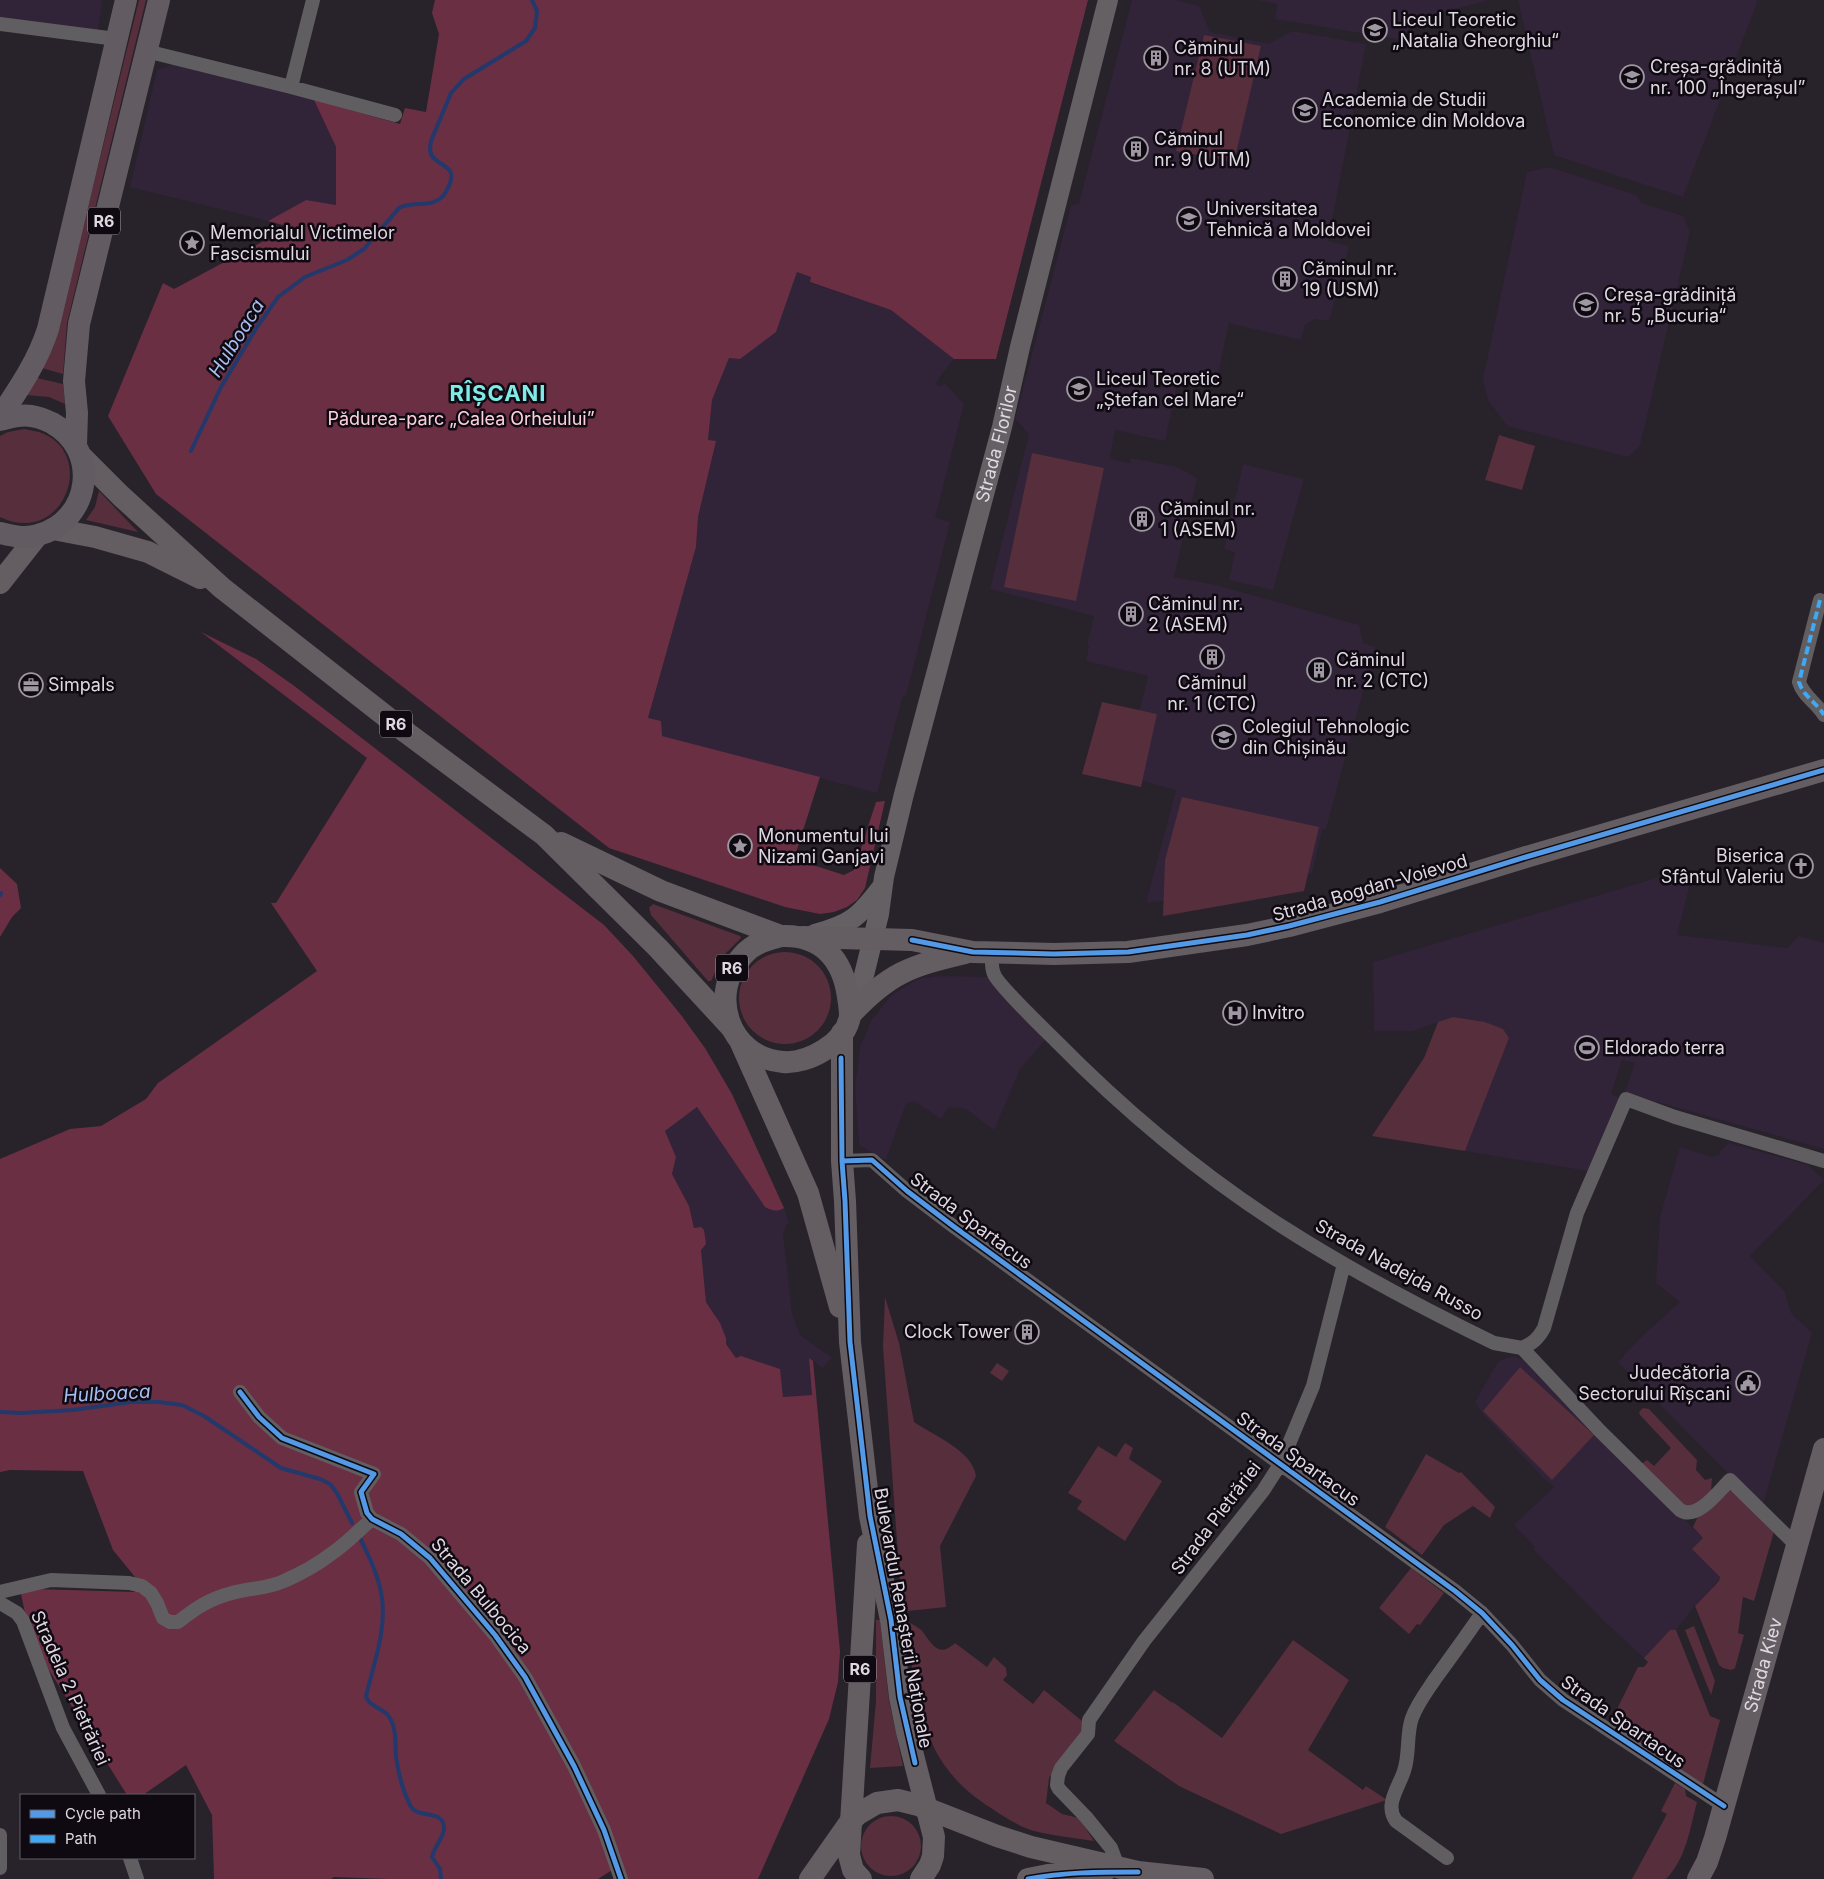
<svg xmlns="http://www.w3.org/2000/svg" width="1824" height="1879" viewBox="0 0 1824 1879" font-family="Inter,sans-serif">
	<style>
		.built { fill: #312338 }
		.green { fill: #572e3b }
		.forest { fill: #6b2f44 }
		.lines { fill: none; stroke-linecap: round; stroke-linejoin: round }
		.stream { stroke: #23386b; stroke-width: 4 }
		.minor { stroke: #615e61; stroke-width: 14 }
		.secondary { stroke: #646064; stroke-width: 20 }
		.primary { stroke: #645e63; stroke-width: 22 }
		.trunk { stroke: #625c62; stroke-width: 22 }
		.quiet { stroke: #3fa9f5; stroke-width: 4; stroke-dasharray: 8 4; stroke-linecap: butt }
		.cycleway-casing { stroke: #0f0a11; stroke-width: 8 }
		.cycleway { stroke: #5399e6; stroke-width: 5 }
		.labels { text-anchor: middle; stroke-width: 5; stroke-linejoin: round; paint-order: stroke }
		.shield { fill: #0f0a11; stroke: #a19aa4; stroke-width: 1 }
		.shield-label { font-size: 16px; font-weight: bold; fill: #dfd8e3 }
		.poi-label { font-size: 18px; fill: #dfd8e3; stroke: #0f0a11; text-anchor: start }
		.park-label { font-size: 18px; fill: #fdd1dc; stroke: #0f0a11 }
		.street-label { font-size: 18px; fill: #dfd8e3; stroke: #0f0a11 }
		.water-label { font-size: 19px; font-style: italic; fill: #a6bef2; stroke: #0f0a11 }
		.district-label { font-size: 22px; font-weight: bold; letter-spacing: 1px; fill: #7febe7; stroke: #0f0a11 }
	</style>
	<rect width="100%" height="100%" fill="#28222b"/>
	<path class="built" d="M0,0H102L98,32L0,19Z
		M1132,0H1175L1199,6L1210,32L1269,44L1292,31L1366,44L1328,241L1349,246L1330,319L1326,321L1315,319L1305,324L1301,340L1229,323L1217,379L1206,377L1177,386L1165,441L1115,430L1110,459L1130,463L1131,458L1177,467L1197,478L1174,577L1216,585L1359,625L1363,643L1375,647L1326,829L1322,830L1312,873L1231,892L1146,903L1176,790L1153,784L1092,761L1139,713L1148,676L1086,661L1089,646L1087,645L1094,616L990,589L1029,434L1015,419L1071,206L1079,203Z
		M1258,0H1489L1412,20L1403,40L1275,19L1277,4Z
		M1518,0H1758L1683,197L1554,155Z
		M173,64L314,100L336,147V205L306,200L268,221L130,187L157,70Z
		M1549,167L1636,195L1642,203L1683,216L1690,232L1640,446L1628,457L1507,426L1488,400L1483,379L1527,172Z
		M797,272L812,277L810,283L891,310L954,359L939,378L936,384L942,387L944,382L964,404L935,518L950,522L906,696L903,695L877,793L662,736L648,718L696,547L698,517L715,442L708,440L712,400L729,358L776,332Z
		M1243,464L1304,479L1273,590L1229,580L1235,552L1224,549Z
		M1684,870L1689,888L1677,935L1787,948L1799,936L1824,943V1149L1625,1093L1635,1063L1622,1060L1611,1094L1622,1099L1588,1171L1465,1151L1509,1038L1453,1017L1413,1031H1374L1373,962Z
		M937,976L993,977L1046,1039L1020,1069L994,1130L966,1109L949,1107L941,1119L914,1101L907,1103L904,1109L886,1160L860,1146L859,1142L855,1088L860,1047L871,1021L889,998L898,991L918,979Z
		M697,1107L765,1207L779,1210L784,1208L789,1222L786,1225L783,1234L792,1314L800,1335L832,1358L822,1368L809,1358L812,1395L782,1397L736,1358L726,1344V1338L714,1313L706,1302L701,1250V1227L694,1228L689,1206L672,1174L676,1157L665,1131Z
		M1729,1143L1808,1165L1824,1180L1750,1256L1785,1292L1791,1313L1812,1333L1762,1508L1618,1362L1639,1339L1680,1302L1656,1283L1660,1217L1680,1147L1712,1157L1720,1155L1719,1152Z
		M1514,1356L1520,1358L1529,1363L1703,1538L1720,1579L1697,1603L1676,1630H1670L1644,1658L1605,1622L1533,1549L1535,1547L1514,1525L1554,1487L1548,1481L1547,1482L1482,1413L1475,1402L1496,1365L1501,1360Z"/>
	<path class="green" d="M139,0H146L67,323L63,374L42,368L54,345Z
		M1204,35L1261,46L1234,162L1176,151Z
		M37,378L63,384L65,404L49,397L26,395Z
		M24,429C29,430 34,431 39,432C99,452 64,548 0,517V436L8,432Z
		M1499,435L1535,446L1522,490L1485,480Z
		M1032,453L1104,468L1076,601L1004,587Z
		M99,491L138,532L86,520L95,507Z
		M1102,702L1157,714L1141,787L1082,774Z
		M1182,797L1319,827L1304,891L1163,916L1165,860Z
		M653,904L740,936L741,938L723,956L711,981H708L651,915L649,908Z
		M739 998a46 46 0 1 1 92 0a46 46 0 1 1-92 0Z
		M1453,1017L1485,1022L1503,1029L1509,1038L1465,1151L1372,1136L1424,1058L1438,1022Z
		M885,1297L899,1343L914,1422C933,1435 973,1451 976,1476L940,1546L946,1607L908,1611L902,1610L883,1347Z
		M997,1363L1009,1371L1002,1381L990,1373Z
		M1520,1367L1594,1435L1552,1480L1483,1411Z
		M1643,1408L1649,1409L1697,1460L1696,1470L1705,1480L1712,1478L1711,1492L1690,1511L1641,1464L1647,1460L1654,1466L1671,1448L1640,1415L1639,1412Z
		M1125,1443L1133,1448L1129,1459L1162,1481L1125,1541L1077,1509L1082,1501L1068,1493L1098,1446L1116,1457Z
		M1426,1454L1459,1473L1461,1472L1495,1507L1490,1518L1473,1506L1444,1525L1422,1555L1385,1527Z
		M1729,1490L1732,1491L1773,1532V1535L1754,1601L1743,1597L1738,1633L1744,1635L1735,1668L1731,1670L1723,1668L1719,1665L1695,1606L1719,1581L1720,1577L1692,1549L1703,1538L1693,1527L1698,1516Z
		M1411,1568L1444,1593L1420,1625L1417,1624L1409,1634L1379,1608Z
		M876,1620H880L889,1701L903,1766L870,1768L876,1701Z
		M908,1622C912,1624 918,1627 921,1630C931,1641 937,1660 955,1643L987,1667L994,1657L1006,1668L1007,1675L1003,1680L1033,1704L1044,1690L1087,1725L1049,1778L1046,1803L1062,1814L1079,1818L1094,1841C1076,1838 1056,1836 1038,1832C1021,1828 1006,1818 991,1808C922,1765 919,1708 907,1635L905,1623Z
		M1694,1626L1715,1681L1711,1695L1685,1630Z
		M1670,1630H1676L1710,1716L1720,1720L1702,1788L1610,1723L1638,1667H1644L1648,1662L1644,1658Z
		M1293,1640L1349,1680L1308,1750L1363,1790L1366,1786L1387,1800L1281,1834L1179,1786L1114,1741L1154,1690L1171,1702L1174,1703L1222,1738Z
		M1675,1783L1685,1789L1686,1796L1697,1802C1690,1829 1686,1859 1666,1879H1632L1667,1814L1661,1811Z
		M861 1846a30 30 0 1 1 60 0a30 30 0 1 1-60 0Z"/>
	<path class="forest" d="M435,0H1088L996,359H954L891,310L810,282L811,277L797,272L776,332L740,359L729,358L712,400L708,440L716,441L698,517L696,547L648,718L661,721L662,736L820,777L794,859L844,875L854,870L876,802L885,801L865,888L857,900L847,907L834,912L820,914L785,907L609,848L156,494L108,416L163,283L174,289L290,227L268,221L306,200L336,205V147L314,100L400,124L405,108L426,112L439,34L432,13Z
		M201,632L256,659L293,685L604,925L633,956L681,1015L705,1048L732,1094L784,1208C777,1212 772,1211 765,1207L697,1107L665,1131L676,1157L672,1174L689,1206L694,1228L701,1227L704,1230L706,1244L701,1250L706,1302L720,1323L726,1338V1344L736,1358L741,1356L780,1369L783,1397L812,1395L809,1358L813,1361L840,1651L838,1682L829,1719L758,1879H626L620,1865L598,1879H389L334,1877L331,1879H214L212,1815L186,1765L143,1795H127L49,1670L25,1613L21,1594L34,1589L135,1592V1577L113,1550L83,1471L10,1470L0,1472V1159L70,1129L101,1126L146,1099L158,1083L317,971L271,903H276L367,758Z
		M0,868L17,884L21,908L12,917L0,937Z"/>
	<g class="lines">
		<path class="stream" d="M191,451L221,387L257,327L278,297L305,277L347,260L364,249L399,208C413,200 431,209 443,196C446,193 447,189 449,186C458,166 440,167 432,156C429,152 430,147 431,141L451,93L464,79L526,41L535,28L537,11L532,0
			M0,895L1,893
			M0,1412L21,1413L73,1410L131,1402H159L182,1405L204,1416L281,1468L320,1479L330,1484L337,1493L352,1523
			M358,1534C367,1552 377,1572 381,1592C388,1626 374,1663 366,1696C368,1707 385,1708 390,1718C397,1730 395,1744 396,1756C398,1772 403,1791 410,1805C416,1820 445,1808 444,1829C443,1839 434,1847 432,1857L440,1869L441,1879"/>
		<path class="minor" d="M0,24L116,39
			M146,51L291,87L395,115
			M291,87L313,0
			M1820,600L1799,682C1803,696 1817,703 1824,715
			M992,952C992,959 991,968 994,974C997,984 1045,1030 1055,1040C1124,1110 1200,1174 1283,1227C1350,1270 1422,1308 1494,1343L1522,1348L1600,1431L1680,1510C1697,1521 1718,1492 1730,1480L1797,1546
			M842,1161L872,1160L907,1191L953,1226L1455,1591L1482,1613L1512,1645L1540,1680L1563,1700L1724,1806
			M1522,1348C1533,1343 1538,1339 1544,1328L1577,1213L1626,1099L1675,1117L1824,1161
			M240,1392L259,1417L282,1438L374,1474L361,1492L367,1513L372,1519L401,1534L430,1558L495,1635L525,1677L574,1766L604,1830L621,1879
			M0,1592L51,1580L129,1583L142,1586L151,1593L157,1603L163,1618L170,1622H178C196,1608 209,1599 232,1593C249,1588 267,1589 284,1581C300,1574 317,1565 331,1554C346,1544 358,1531 372,1519
			M0,1603L17,1613L23,1621L63,1728L99,1795
			M0,1835V1868
			M130,1858L137,1879
			M1447,1858L1396,1821C1384,1805 1399,1787 1404,1771C1410,1754 1406,1735 1412,1718C1417,1704 1427,1691 1435,1679C1451,1657 1467,1635 1482,1613
			M1118,1867L1111,1848L1086,1817L1059,1789L1057,1785L1058,1776L1061,1768L1088,1734L1089,1720L1144,1641L1263,1491L1281,1463L1313,1386L1344,1264"/>
		<g class="secondary">
			<path d="M815,934C851,924 859,917 881,888"/>
			<path id="s1" d="M850,1015L864,975L879,914L884,877L904,794L1002,427L1020,347L1108,0"/>
		</g>
		<g class="primary">
			<path d="M81,456L121,496L222,588L407,733L544,835L658,948L731,1027"/>
			<path d="M53,529L95,537L148,552L200,578"/>
			<path d="M0,583L37,536"/>
			<path d="M561,843L661,891L781,936"/>
			<path d="M781,936C821,934 843,959 848,997C849,1003 850,1010 850,1016C846,1043 808,1064 783,1062C728,1058 707,992 744,954C754,943 767,940 781,936Z"/>
			<path d="M803,937L912,940L973,952L1054,954L1128,952L1247,935L1289,926L1380,902L1526,857L1824,770"/>
			<path d="M850,1015C889,973 910,966 965,953"/>
			<path d="M842,1033V1161L845,1201L850,1342L870,1516L891,1620L900,1697L907,1732L934,1837L933,1856L930,1865L921,1879"/>
			<path d="M741,1043L808,1193L840,1307"/>
			<path d="M810,1879L850,1822L858,1814L877,1803L898,1800L918,1805L997,1836L1031,1847L1138,1872L1203,1879"/>
			<path d="M861,1879L853,1870L849,1855L868,1544"/>
			<path d="M1028,1879L1048,1875L1104,1872"/>
			<path id="s2" d="M1698,1879L1707,1862L1715,1838L1824,1449"/>
		</g>
		<path class="trunk" d="M0,417C18,390 38,361 48,329L126,0
			M0,420C6,419 13,416 19,416C30,414 42,418 52,423C101,450 91,521 38,535C25,539 12,536 0,533
			M76,445L77,413L74,381L79,324L159,0"/>
		<path class="quiet" d="M1820,600L1799,682C1803,696 1817,703 1824,715"/>
		<g class="cycleway-casing">
			<path id="cycleway" d="M912,940L973,952L1054,954L1128,952L1247,935L1289,926L1380,902L1526,857L1824,770
				M841,1058L842,1161L845,1201L850,1342L870,1516L891,1620L900,1697L915,1763
				M842,1161L872,1160L907,1191L953,1226L1455,1591L1482,1613L1512,1645L1540,1680L1563,1700L1724,1806
				M240,1392L259,1417L282,1438L374,1474L361,1492L367,1513L372,1519L401,1534L430,1558L495,1635L525,1677L574,1766L604,1830L621,1879
				M1028,1879C1064,1872 1101,1872 1138,1872"/>
		</g>
		<use href="#cycleway" class="cycleway"/>
	</g>
	<defs>
		<g id="school-ring" transform="scale(1.25)"><circle r="9.5" fill="#0f0a11" stroke="#9f98a3" stroke-width="1.5"/><path d="M0-5L7-2L0 1L-7-2ZM-4 1L0 2.5L4 1V4Q0 6-4 4Z" fill="#9f98a3"/></g>
		<g id="building-ring" transform="scale(1.25)"><circle r="9.5" fill="#0f0a11" stroke="#9f98a3" stroke-width="1.5"/><path d="M-4-6H4V6H1V3H-1V6H-4ZM-2.5-4.3h1.7v1.8h-1.7ZM.8-4.3h1.7v1.8H.8ZM-2.5-1h1.7V.8h-1.7ZM.8-1h1.7V.8H.8Z" fill="#9f98a3"/></g>
		<g id="university-ring" transform="scale(1.25)"><circle r="9.5" fill="#0f0a11" stroke="#9f98a3" stroke-width="1.5"/><path d="M0-5L7-2L0 1L-7-2ZM-4 1L0 2.5L4 1V4Q0 6-4 4Z" fill="#9f98a3"/></g>
		<g id="sight-ring" transform="scale(1.25)"><circle r="9.5" fill="#0f0a11" stroke="#9f98a3" stroke-width="1.5"/><path d="M0-6L1.8-2.2L6-1.7L2.9 1.2L3.7 5.4L0 3.3L-3.7 5.4L-2.9 1.2L-6-1.7L-1.8-2.2Z" fill="#9f98a3"/></g>
		<g id="office-ring" transform="scale(1.25)"><circle r="9.5" fill="#0f0a11" stroke="#9f98a3" stroke-width="1.5"/><path d="M-6-3h4V-5.5h4V-3h4V5H-6ZM-1-4.5V-3h2v-1.5ZM-6 0V1H6V0Z" fill="#9f98a3"/></g>
		<g id="church-ring" transform="scale(1.25)"><circle r="9.5" fill="#0f0a11" stroke="#9f98a3" stroke-width="1.5"/><path d="M-1.2-6h2.4v3.5h3.3v2.4h-3.3V6h-2.4V-.1h-3.3v-2.4h3.3Z" fill="#9f98a3"/></g>
		<g id="hospital-ring" transform="scale(1.25)"><circle r="9.5" fill="#0f0a11" stroke="#9f98a3" stroke-width="1.5"/><path d="M-5-5h3v3.5h4V-5h3V5h-3V1.5h-4V5h-3Z" fill="#9f98a3"/></g>
		<g id="stadium-ring" transform="scale(1.25)"><circle r="9.5" fill="#0f0a11" stroke="#9f98a3" stroke-width="1.5"/><path d="M0-5a6.5 5 0 1 0 0 10a6.5 5 0 1 0 0-10ZM-3.5-1.8h7v3.6h-7Z" fill="#9f98a3"/></g>
		<g id="civic-ring" transform="scale(1.25)"><circle r="9.5" fill="#0f0a11" stroke="#9f98a3" stroke-width="1.5"/><path d="M-.6-6.5H3V-4.5H.6V-3L4-1V1h2V6H-6V1h2V-1L-.6-3ZM-1.2 2.5V6h2.4V2.5Z" fill="#9f98a3"/></g>
	</defs>
	<g fill-rule="evenodd">
		<use href="#school-ring" x="1375" y="30"/>
		<use href="#building-ring" x="1156" y="58"/>
		<use href="#school-ring" x="1632" y="77"/>
		<use href="#university-ring" x="1305" y="110"/>
		<use href="#building-ring" x="1136" y="149"/>
		<use href="#university-ring" x="1189" y="219"/>
		<use href="#sight-ring" x="192" y="243"/>
		<use href="#building-ring" x="1285" y="279"/>
		<use href="#school-ring" x="1586" y="305"/>
		<use href="#school-ring" x="1079" y="389"/>
		<use href="#building-ring" x="1142" y="519"/>
		<use href="#building-ring" x="1131" y="614"/>
		<use href="#building-ring" x="1212" y="657"/>
		<use href="#building-ring" x="1319" y="670"/>
		<use href="#office-ring" x="31" y="685"/>
		<use href="#university-ring" x="1224" y="737"/>
		<use href="#sight-ring" x="740" y="846"/>
		<use href="#church-ring" x="1801" y="866"/>
		<use href="#hospital-ring" x="1235" y="1013"/>
		<use href="#stadium-ring" x="1587" y="1048"/>
		<use href="#building-ring" x="1027" y="1332"/>
		<use href="#civic-ring" x="1748" y="1383"/>
	</g>
	<g class="labels">
		<g class="shield">
			<rect x="88" y="207.5" width="32" height="27" rx="4"/>
			<rect x="380" y="710.5" width="32" height="27" rx="4"/>
			<rect x="716" y="954.5" width="32" height="27" rx="4"/>
			<rect x="844" y="1655.5" width="32" height="27" rx="4"/>
		</g>
		<g class="shield-label">
			<text x="104" y="227">R6</text>
			<text x="396" y="730">R6</text>
			<text x="732" y="974">R6</text>
			<text x="860" y="1675">R6</text>
		</g>
		<g class="poi-label">
			<text x="1392" y="26">Liceul Teoretic<tspan x="1392" dy="21">„Natalia Gheorghiu“</tspan></text>
			<text x="1174" y="54">Căminul<tspan x="1174" dy="21">nr. 8 (UTM)</tspan></text>
			<text x="1650" y="73">Creșa-grădiniță<tspan x="1650" dy="21">nr. 100 „Îngerașul”</tspan></text>
			<text x="1322" y="106">Academia de Studii<tspan x="1322" dy="21">Economice din Moldova</tspan></text>
			<text x="1154" y="145">Căminul<tspan x="1154" dy="21">nr. 9 (UTM)</tspan></text>
			<text x="1206" y="215">Universitatea<tspan x="1206" dy="21">Tehnică a Moldovei</tspan></text>
			<text x="210" y="239">Memorialul Victimelor<tspan x="210" dy="21">Fascismului</tspan></text>
			<text x="1302" y="275">Căminul nr.<tspan x="1302" dy="21">19 (USM)</tspan></text>
			<text x="1604" y="301">Creșa-grădiniță<tspan x="1604" dy="21">nr. 5 „Bucuria“</tspan></text>
			<text x="1096" y="385">Liceul Teoretic<tspan x="1096" dy="21">„Ștefan cel Mare“</tspan></text>
			<text x="1160" y="515">Căminul nr.<tspan x="1160" dy="21">1 (ASEM)</tspan></text>
			<text x="1148" y="610">Căminul nr.<tspan x="1148" dy="21">2 (ASEM)</tspan></text>
			<text x="1336" y="666">Căminul<tspan x="1336" dy="21">nr. 2 (CTC)</tspan></text>
			<text x="1212" y="689" text-anchor="middle">Căminul<tspan x="1212" dy="21">nr. 1 (CTC)</tspan></text>
			<text x="48" y="691">Simpals</text>
			<text x="1242" y="733">Colegiul Tehnologic<tspan x="1242" dy="21">din Chișinău</tspan></text>
			<text x="758" y="842">Monumentul lui<tspan x="758" dy="21">Nizami Ganjavi</tspan></text>
			<text x="1784" y="862" text-anchor="end">Biserica<tspan x="1784" dy="21">Sfântul Valeriu</tspan></text>
			<text x="1252" y="1019">Invitro</text>
			<text x="1604" y="1054">Eldorado terra</text>
			<text x="1010" y="1338" text-anchor="end">Clock Tower</text>
			<text x="1730" y="1379" text-anchor="end">Judecătoria<tspan x="1730" dy="21">Sectorului Rîșcani</tspan></text>
		</g>
		<g class="park-label">
			<text x="461" y="425">Pădurea-parc „Calea Orheiului”</text>
		</g>
		<g class="street-label">
			<text dy="6" stroke="none"><textPath href="#s1" startOffset="590">Strada Florilor</textPath></text>
			<text transform="translate(1370 888) rotate(-16)" y="6">Strada Bogdan-Voievod</text>
			<text transform="translate(971 1221) rotate(37)" y="6">Strada Spartacus</text>
			<text transform="translate(1399 1270) rotate(29)" y="6">Strada Nadejda Russo</text>
			<text transform="translate(1298 1459) rotate(36)" y="6">Strada Spartacus</text>
			<text transform="translate(1216 1518) rotate(-53)" y="6">Strada Pietrăriei</text>
			<text transform="translate(481 1596) rotate(50)" y="6">Strada Bulbocica</text>
			<text transform="translate(903 1618) rotate(80)" y="6">Bulevardul Renașterii Naționale</text>
			<text dy="6" stroke="none"><textPath href="#s2" startOffset="224">Strada Kiev</textPath></text>
			<text transform="translate(70 1688) rotate(66)" y="6">Stradela 2 Pietrăriei</text>
			<text transform="translate(1623 1722) rotate(35)" y="6">Strada Spartacus</text>
		</g>
		<g class="water-label">
			<text transform="translate(236 338) rotate(-58)" y="7">Hulboaca</text>
			<text transform="translate(107 1393) rotate(-3)" y="7">Hulboaca</text>
		</g>
		<g class="district-label">
			<text x="498" y="401">RÎȘCANI</text>
		</g>
	</g>
	<rect x="20" y="1794" width="175" height="65" fill="#0f0a11" stroke="#625c65"/>
	<rect x="30" y="1810" width="25" height="8" fill="#5399e6" stroke="#625c65"/>
	<text x="65" y="1819" font-size="15" fill="#dfd8e3">Cycle path</text>
	<rect x="30" y="1835" width="25" height="8" fill="#3fa9f5" stroke="#625c65"/>
	<text x="65" y="1844" font-size="15" fill="#dfd8e3">Path</text>
</svg>
